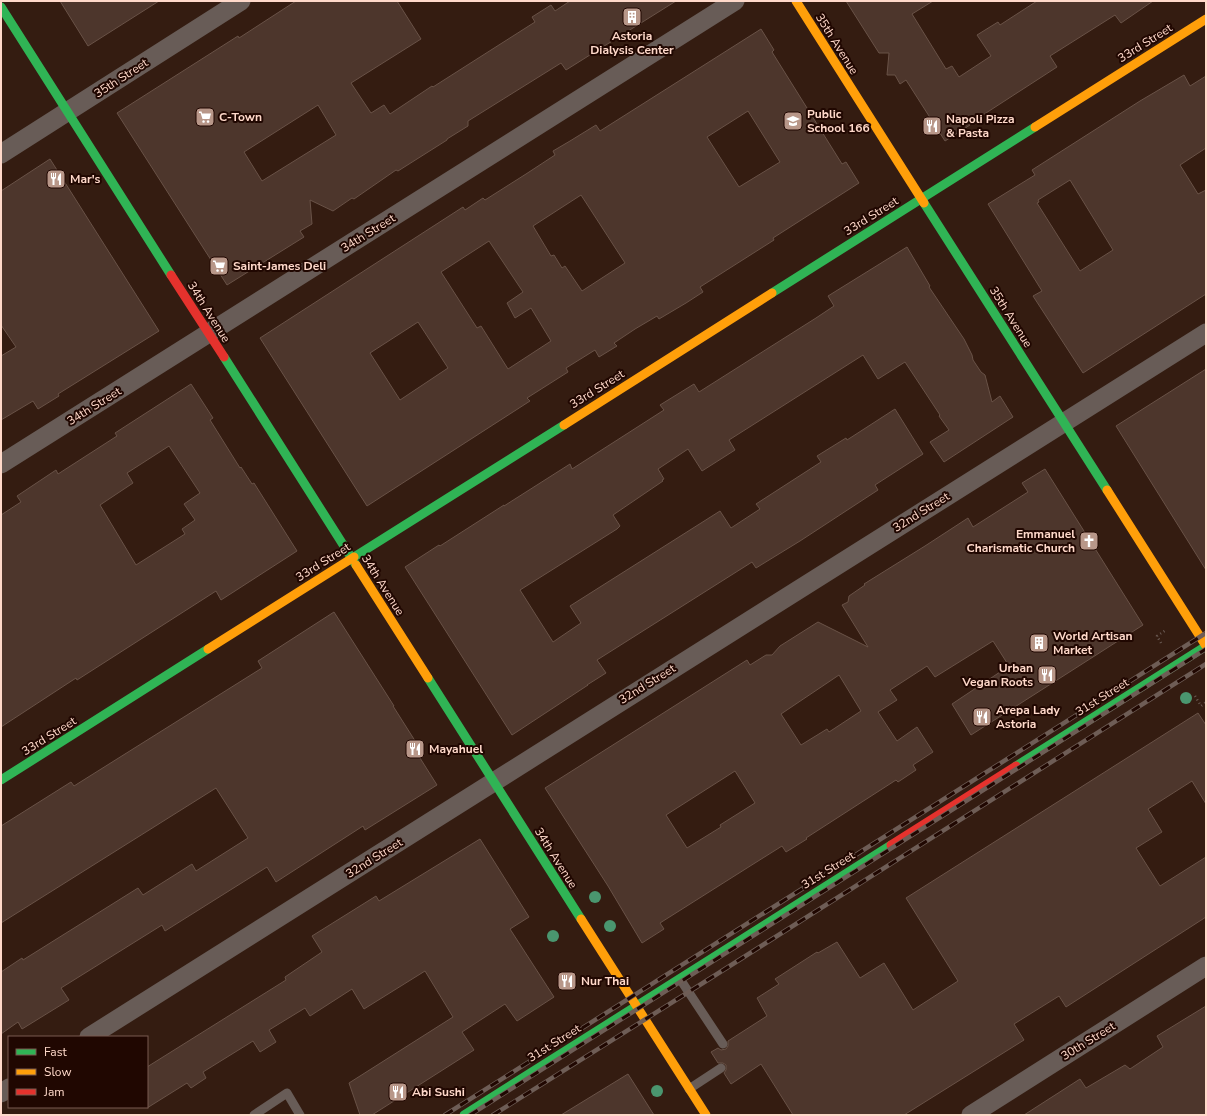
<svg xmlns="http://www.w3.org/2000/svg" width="1207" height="1116" viewBox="0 0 1207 1116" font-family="'Nunito Sans',sans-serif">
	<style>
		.building { fill: #4d362c; stroke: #695247; fill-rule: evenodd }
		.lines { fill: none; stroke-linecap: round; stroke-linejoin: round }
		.path { stroke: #6a5a53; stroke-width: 2.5; stroke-dasharray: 1 3; stroke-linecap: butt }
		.lane { stroke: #685c57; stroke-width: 9 }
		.street { stroke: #685c57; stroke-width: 19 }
		.fast { stroke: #30b455; stroke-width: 9 }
		.slow { stroke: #ff9f0a; stroke-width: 9 }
		.jam { stroke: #e5322d; stroke-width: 9 }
		.rail-casing { stroke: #6e5d56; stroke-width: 4.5 }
		.rail { stroke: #200701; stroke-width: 3; stroke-dasharray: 9; stroke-linecap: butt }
		.tree { fill: #4a966f }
		.labels { text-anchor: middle; stroke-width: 4; stroke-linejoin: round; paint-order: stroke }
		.poi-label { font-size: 12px; font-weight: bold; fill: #ffd9ca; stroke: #200701; text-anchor: start }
		.street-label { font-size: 12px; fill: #ffd9ca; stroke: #200701 }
	</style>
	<rect width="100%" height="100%" fill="#341c11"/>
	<path class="building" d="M60,1H159L88,46Z
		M296,1H397L421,39L351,83L371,113L384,105L390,114L432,86L433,87L535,22L532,17L551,5L555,11L570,1H676L566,70L561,63L468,121V126L447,139V140L398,171L396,170L354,199L352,198L333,211L310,200L312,224L300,231L304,237L227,285L117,113L238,36L239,38ZM318,105L336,135L262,181L244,152Z
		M846,1H933L912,14L946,69L952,66L959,77L991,56L977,35L998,22L1000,25L1037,1H1153L1121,23L1115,15L1050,56L1057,67L969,124L970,125L945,141L906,80L900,84L895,75H887L889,53H879Z
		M761,29L774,50L772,52L842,164L846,162L859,183L773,238L774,240L700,287L703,292L686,303L659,319L657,316L635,329L614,343L617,346L599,357L595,350L566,368L568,372L527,398L530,401L367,506L260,338L463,207L465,210L483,198L485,200L526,174L555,155L553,151L570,141L596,125L600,131ZM748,111L780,162L739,187L707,137ZM581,195L625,263L582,291L565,266L562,268L554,255L551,256L533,226ZM489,241L523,292L507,303L515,318L531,308L551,341L508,369L481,326L477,328L441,272ZM418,322L448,368L400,400L370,353Z
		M1184,75L1190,86L1206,76V148L1180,165L1198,194L1206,190V294L1083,373L1033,296L1042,291L988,204L1035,175L1032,170L1140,101ZM1070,180L1113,250L1080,271L1037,203L1039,202L1038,200Z
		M50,159L159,331L58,394L59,396L38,409L33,401L1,420V356L16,347L1,325V191Z
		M907,247L930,286L929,287L964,339L972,355L973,360L981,372L985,375L992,402L1000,396L1013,417L944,462L930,442L949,430L939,416L940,415L905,362L878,379L863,355L729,440L735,450L702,471L688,449L658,469L664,479L662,480L663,481L613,515L620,526L617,529L520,590L553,642L581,623L570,606L720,511L731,528L760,509L756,504L821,462L817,456L846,438L847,440L895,409L923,454L875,485L878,490L800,541L756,568L752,562L597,660L606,673L587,685H588L512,735L405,567L439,545L440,546L504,505V506L570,464L572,469L664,410L660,405L694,384L699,392L816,318L834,306L828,296Z
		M1206,369V570L1116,426Z
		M191,384L213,418L210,420L240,468L241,467L252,484L254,483L297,551L221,600L216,591L77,680L76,678L1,727V515L21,502L17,496L56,470L58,474L117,436L115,433ZM169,446L200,493L184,504L195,520L182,529L185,534L136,565L100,505L133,483L127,473Z
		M1045,469L1143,625L971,735L952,704L1009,666L993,641L935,677L927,666L890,690L897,700L878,712L897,741L917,727L933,752L913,765L916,770L898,782L896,780L806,838L807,839L786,852L782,846L747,868L660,923L664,929L642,943L608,886L545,788L747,660L750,665L766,655H772L780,646L818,622L868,647L842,605L848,602L849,596L865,585L864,584L925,546L968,518L973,527L1028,492L1022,483ZM839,675L861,711L829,732L827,729L801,745L781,714ZM735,771L755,803L720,825L721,827L687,848L666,815Z
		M334,612L394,706H393L424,755L420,758L437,785L365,830L363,826L276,882L267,867L165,931L162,925L61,988L69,1000L22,1029L18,1022L1,1034V972L22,958L23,960L138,888L143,895L192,864L196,871L248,838L216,788L1,923V826L71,782L74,786L262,668L258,661Z
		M1198,713L1206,725V804L1192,781L1148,809L1162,832L1136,848L1160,886L1206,857V917L1066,1007L1059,996L1014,1024L1024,1040L904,1115H793L761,1064L731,1084L724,1073L726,1070V1065L723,1063H718L711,1052L718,1048L721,1050L726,1049L728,1046V1041L767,1016L757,998L779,984L775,979L817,952L818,953L837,942L860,978L884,963L913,1010L958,981L906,898Z
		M480,839L529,917L510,929L554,997L517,1021L505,1004L462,1032L474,1050L372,1115H360L349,1083L453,1017L425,971L364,1009L352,989L310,1016L305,1008L269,1030L276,1042L260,1052L253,1041L203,1072L206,1078L191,1088L187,1083L147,1108V1067L286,980L285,977L322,952L312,936L376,896L379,901Z
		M1206,1006V1115H1024L1080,1079L1086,1088L1125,1065L1130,1069L1163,1047L1157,1036Z
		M628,1074L654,1115H561Z"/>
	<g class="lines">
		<path class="path" d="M1161,643L1157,636L1166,630
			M1195,696L1201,706L1206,702"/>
		<path class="lane" d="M680,979L723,1044
			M689,1089L721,1068
			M254,1115L287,1093L300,1115"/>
		<path class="street" d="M1,154L241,1
			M1,464L735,1
			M89,1037L1206,333
			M1,1093L9,1088
			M971,1115L1206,966"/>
		<path class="fast" d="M1,7L171,275
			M924,203L1107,490
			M772,293L1035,127
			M224,357L356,565
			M354,557L564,425
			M428,678L581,919
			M1016,766L1206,646
			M1,780L208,649
			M464,1115L891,845"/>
		<path class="slow" d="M796,1L924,203
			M1035,127L1206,19
			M564,425L772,293
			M1107,490L1206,646
			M356,565L428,678
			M208,649L354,557
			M581,919L706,1115"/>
		<path class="jam" d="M171,275L224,357
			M891,845L1016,766"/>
		<g class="rail-casing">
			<path id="rail" d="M445,1115L1206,633
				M470,1115L1206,649
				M493,1115L695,988L1206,664"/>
		</g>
		<use href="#rail" class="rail"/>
	</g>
	<g class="tree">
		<circle cx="1186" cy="698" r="6"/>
		<circle cx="595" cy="897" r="6"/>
		<circle cx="610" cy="926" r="6"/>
		<circle cx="553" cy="936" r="6"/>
		<circle cx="657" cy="1091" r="6"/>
	</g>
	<defs>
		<g id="building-square" transform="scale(1)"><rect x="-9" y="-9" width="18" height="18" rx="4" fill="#b89789" stroke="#200701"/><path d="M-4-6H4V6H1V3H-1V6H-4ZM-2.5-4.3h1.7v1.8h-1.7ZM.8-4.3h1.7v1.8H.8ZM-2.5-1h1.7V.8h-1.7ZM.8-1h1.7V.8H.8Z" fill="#fff"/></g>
		<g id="supermarket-square" transform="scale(1)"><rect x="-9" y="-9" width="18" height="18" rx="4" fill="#b89789" stroke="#200701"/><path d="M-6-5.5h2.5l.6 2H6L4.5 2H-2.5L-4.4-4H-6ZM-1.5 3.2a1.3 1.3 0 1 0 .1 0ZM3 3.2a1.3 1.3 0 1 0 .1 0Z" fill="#fff"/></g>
		<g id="school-square" transform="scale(1)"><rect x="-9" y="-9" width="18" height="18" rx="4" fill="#b89789" stroke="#200701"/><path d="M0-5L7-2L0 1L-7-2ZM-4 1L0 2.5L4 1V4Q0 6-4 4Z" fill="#fff"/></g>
		<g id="restaurant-square" transform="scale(1)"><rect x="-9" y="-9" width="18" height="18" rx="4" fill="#b89789" stroke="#200701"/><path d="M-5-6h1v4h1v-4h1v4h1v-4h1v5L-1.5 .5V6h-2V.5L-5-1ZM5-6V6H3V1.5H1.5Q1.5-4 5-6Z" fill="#fff"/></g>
		<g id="church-square" transform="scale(1)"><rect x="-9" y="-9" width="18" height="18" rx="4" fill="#b89789" stroke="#200701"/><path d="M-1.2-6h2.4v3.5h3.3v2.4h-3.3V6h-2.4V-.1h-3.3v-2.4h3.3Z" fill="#fff"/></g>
	</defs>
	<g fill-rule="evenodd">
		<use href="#building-square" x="632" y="17"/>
		<use href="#supermarket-square" x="205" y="117"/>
		<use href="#school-square" x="793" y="121"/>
		<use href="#restaurant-square" x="932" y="126"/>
		<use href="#restaurant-square" x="56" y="179"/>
		<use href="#supermarket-square" x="219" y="266"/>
		<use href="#church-square" x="1089" y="541"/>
		<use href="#building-square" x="1039" y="643"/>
		<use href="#restaurant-square" x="1047" y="675"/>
		<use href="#restaurant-square" x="982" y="717"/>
		<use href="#restaurant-square" x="415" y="749"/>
		<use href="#restaurant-square" x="567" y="981"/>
		<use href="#restaurant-square" x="398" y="1092"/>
	</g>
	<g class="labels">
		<g class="poi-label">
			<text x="632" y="40" text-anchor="middle">Astoria<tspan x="632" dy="14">Dialysis Center</tspan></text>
			<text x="807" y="118">Public<tspan x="807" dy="14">School 166</tspan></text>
			<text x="219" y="121">C-Town</text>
			<text x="946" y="123">Napoli Pizza<tspan x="946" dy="14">&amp; Pasta</tspan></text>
			<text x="70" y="183">Mar's</text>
			<text x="233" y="270">Saint-James Deli</text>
			<text x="1075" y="538" text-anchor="end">Emmanuel<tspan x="1075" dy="14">Charismatic Church</tspan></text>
			<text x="1053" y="640">World Artisan<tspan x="1053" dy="14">Market</tspan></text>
			<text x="1033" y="672" text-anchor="end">Urban<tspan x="1033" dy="14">Vegan Roots</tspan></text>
			<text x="996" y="714">Arepa Lady<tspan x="996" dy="14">Astoria</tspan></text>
			<text x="429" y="753">Mayahuel</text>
			<text x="581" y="985">Nur Thai</text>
			<text x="412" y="1096">Abi Sushi</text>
		</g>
		<g class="street-label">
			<text transform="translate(1145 43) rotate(-32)" y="4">33rd Street</text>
			<text transform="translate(837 44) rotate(58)" y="4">35th Avenue</text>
			<text transform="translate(121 78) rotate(-33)" y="4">35th Street</text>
			<text transform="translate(871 216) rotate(-32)" y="4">33rd Street</text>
			<text transform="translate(368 233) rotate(-32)" y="4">34th Street</text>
			<text transform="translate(209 312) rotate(58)" y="4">34th Avenue</text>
			<text transform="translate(1011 317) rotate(58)" y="4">35th Avenue</text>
			<text transform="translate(597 389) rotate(-32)" y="4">33rd Street</text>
			<text transform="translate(94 406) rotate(-32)" y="4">34th Street</text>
			<text transform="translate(921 512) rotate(-32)" y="4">32nd Street</text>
			<text transform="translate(323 562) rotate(-32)" y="4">33rd Street</text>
			<text transform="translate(383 585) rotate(58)" y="4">34th Avenue</text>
			<text transform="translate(647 684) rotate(-32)" y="4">32nd Street</text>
			<text transform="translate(1102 697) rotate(-32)" y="4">31st Street</text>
			<text transform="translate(49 736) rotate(-32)" y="4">33rd Street</text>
			<text transform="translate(374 858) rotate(-32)" y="4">32nd Street</text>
			<text transform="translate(556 858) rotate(58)" y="4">34th Avenue</text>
			<text transform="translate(828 870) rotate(-32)" y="4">31st Street</text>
			<text transform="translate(1088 1041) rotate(-32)" y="4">30th Street</text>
			<text transform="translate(554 1043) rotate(-32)" y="4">31st Street</text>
		</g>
	</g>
	<rect width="1207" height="1116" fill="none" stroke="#ffd9ca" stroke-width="4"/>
	<rect x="8" y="1036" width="140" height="72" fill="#200701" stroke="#795b51"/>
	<rect x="16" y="1049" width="20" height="6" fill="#30b455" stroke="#795b51"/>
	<text x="44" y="1056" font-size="12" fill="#ffd9ca">Fast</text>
	<rect x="16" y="1069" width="20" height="6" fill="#ff9f0a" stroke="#795b51"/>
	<text x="44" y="1076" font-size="12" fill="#ffd9ca">Slow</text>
	<rect x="16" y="1089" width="20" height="6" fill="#e5322d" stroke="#795b51"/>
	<text x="44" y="1096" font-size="12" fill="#ffd9ca">Jam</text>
</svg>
